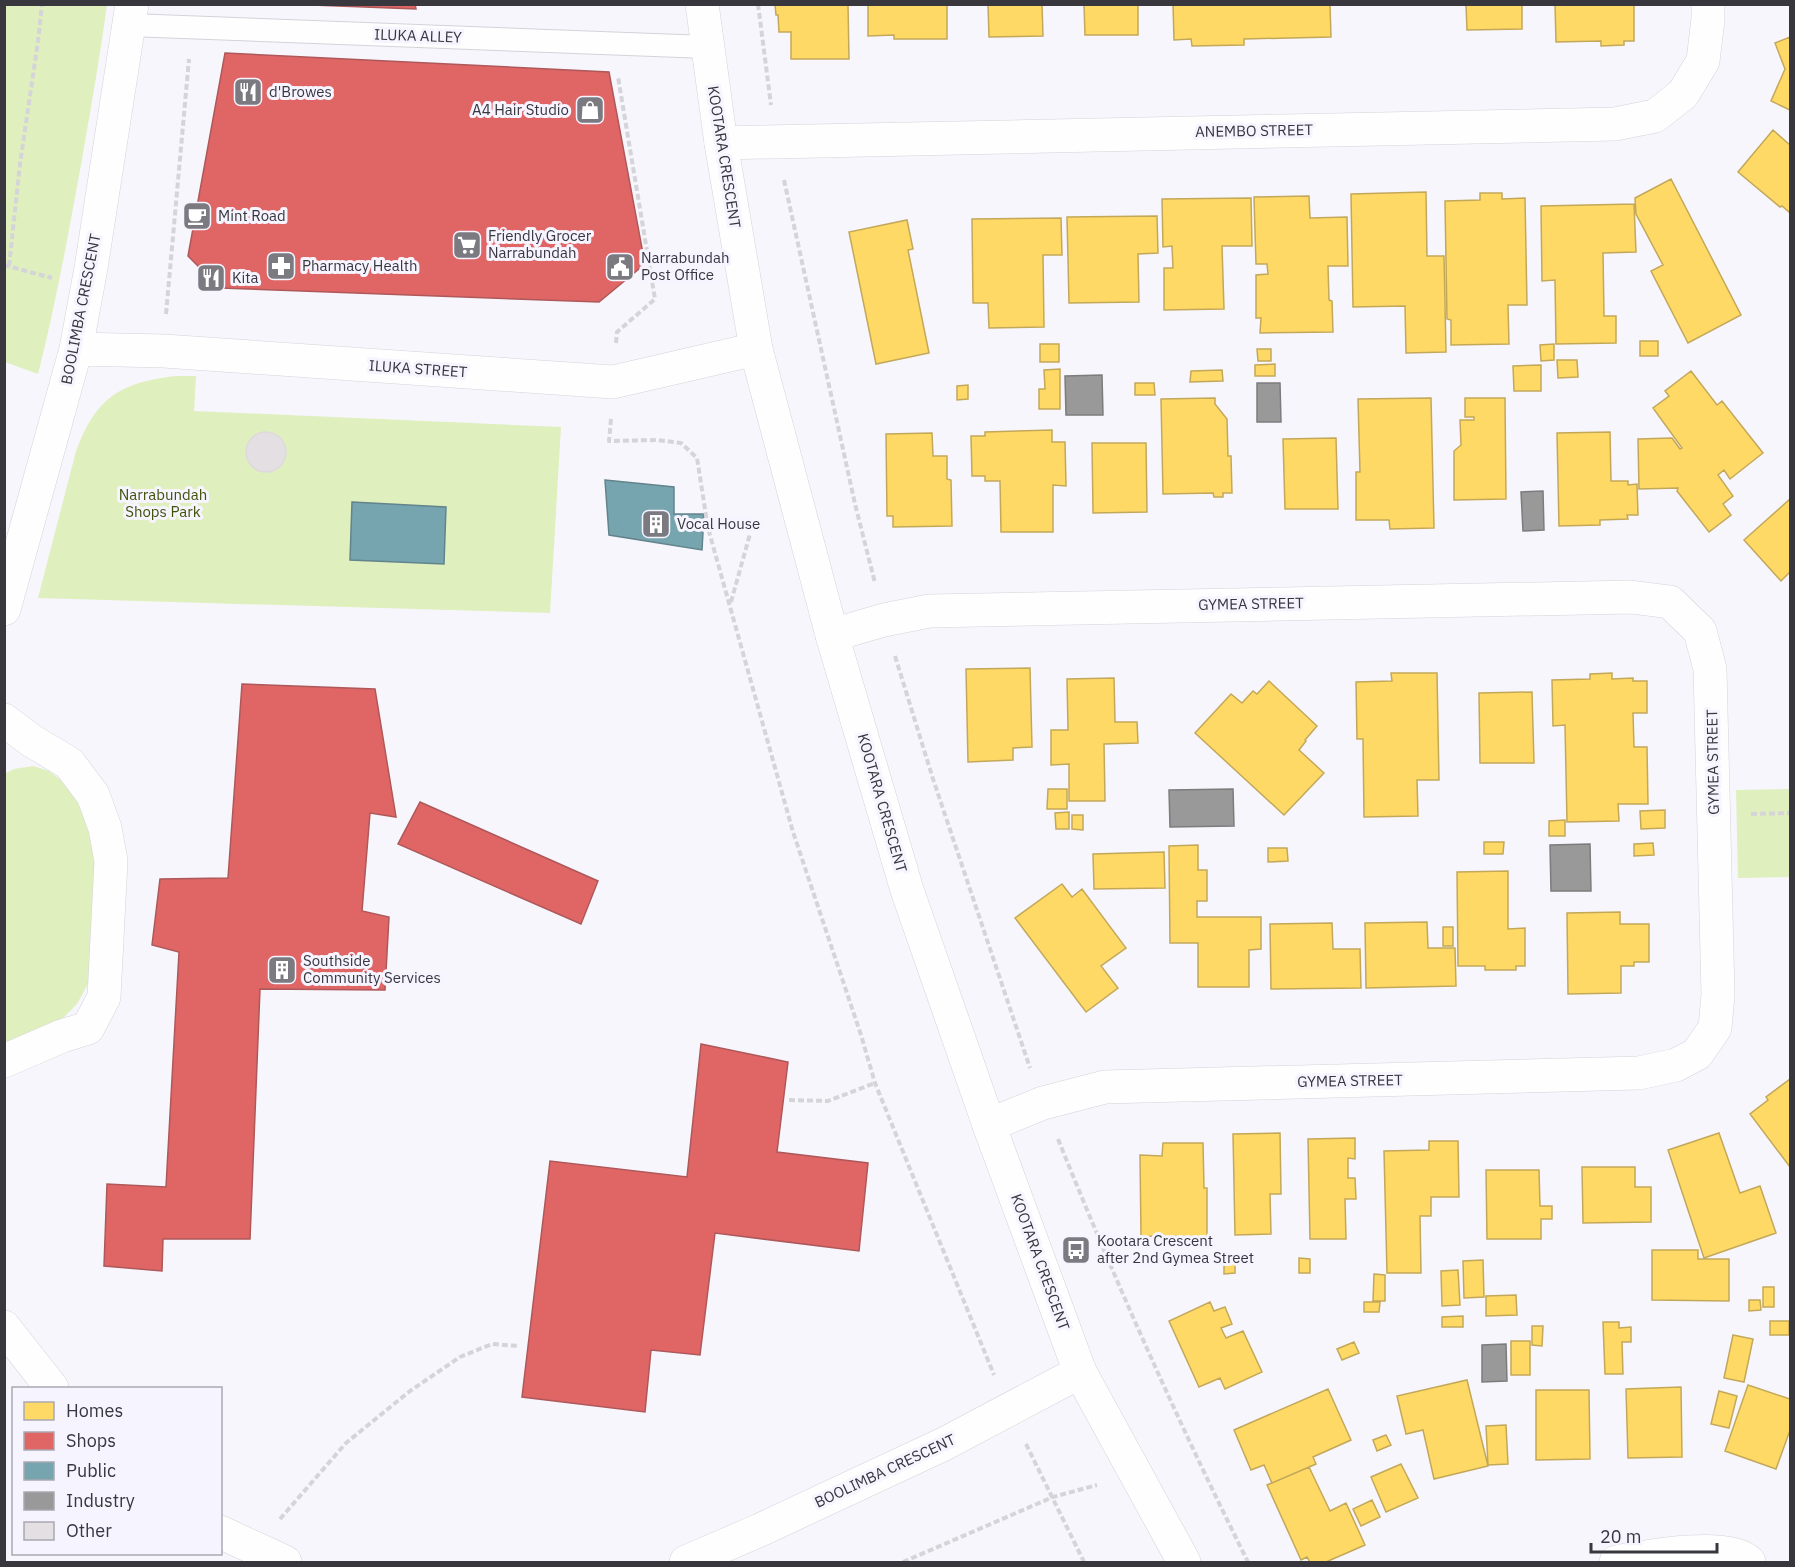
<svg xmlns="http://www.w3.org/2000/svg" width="1795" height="1567" viewBox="0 0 1795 1567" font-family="'IBM Plex Sans',sans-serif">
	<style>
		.green { fill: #dfefbe }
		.homes { fill: #ffd966; stroke: #c3a85a; stroke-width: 1.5 }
		.shops { fill: #e06666; stroke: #ae585a; stroke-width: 1.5 }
		.public { fill: #76a5af; stroke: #63848d; stroke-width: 1.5 }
		.industry { fill: #999; stroke: #7c7c7d; stroke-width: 1.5 }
		.building { fill: #e4dfe2; stroke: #dedadc; stroke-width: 1.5 }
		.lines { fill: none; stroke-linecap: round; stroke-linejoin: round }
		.service-casing { stroke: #d4d3d9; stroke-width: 24 }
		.minor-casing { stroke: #d4d3d9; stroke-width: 34 }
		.tertiary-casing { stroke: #d4d3d9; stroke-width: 34 }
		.path { stroke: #d5d4d8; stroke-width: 4; stroke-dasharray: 6 3; stroke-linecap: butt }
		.service { stroke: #fefeff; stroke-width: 22 }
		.minor { stroke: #fefeff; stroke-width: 33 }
		.tertiary { stroke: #fefeff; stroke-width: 33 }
		.labels { text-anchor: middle; stroke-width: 6; stroke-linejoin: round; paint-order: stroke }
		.street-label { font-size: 15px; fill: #38373d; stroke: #f6f4fe }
		.poi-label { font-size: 15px; fill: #38373d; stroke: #f6f4fe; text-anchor: start }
		.park-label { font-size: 15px; fill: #3f5009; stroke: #f6f4fe }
	</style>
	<rect width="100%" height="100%" fill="#f7f6fc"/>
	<path class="green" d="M4,5H107C100,56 91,107 82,159C69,231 56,303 38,374L5,362Z
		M177,376H196L194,411L561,427L550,613L38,598L75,455C94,399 119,382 177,376Z
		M33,766L49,771L65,783L82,805L96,840L90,980L77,1004L58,1023L4,1046V774L14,769Z
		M1790,789V877L1738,878L1736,790Z"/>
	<path class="homes" d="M775,4H848L849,59H791V32H779L778,15H776Z
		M868,4H947V39H894V35L868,36Z
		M988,4H1042L1043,36L989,37Z
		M1084,4H1138V35H1085Z
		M1173,4H1330L1331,37L1244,39V45L1192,46L1191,39L1174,40Z
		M1466,4H1522V29L1467,30Z
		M1555,4H1634V41H1624V45L1601,46V41L1556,42Z
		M1790,37V110L1771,101L1785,69L1775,43Z
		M1773,130L1790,145V210L1789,212L1782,206L1780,207L1738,172Z
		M1671,179L1741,315L1688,343L1651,271L1663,265L1636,214L1635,198Z
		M1426,192L1427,256H1444L1446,352L1406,353L1405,306L1353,307L1351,194Z
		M1480,193H1502V199L1525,198L1527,305H1508L1509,344L1451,345V320L1447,319L1445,201L1480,200Z
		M1309,196L1310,218L1347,217L1348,266H1328L1329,300L1332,301L1333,332L1260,333L1261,318H1256V275L1268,274L1267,264H1256L1254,197Z
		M1251,198L1252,246H1222L1224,309L1164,310V268H1173L1172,246L1163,247L1162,199Z
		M1634,204L1636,252L1603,253L1604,316H1616V343L1556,344L1555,280L1542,281L1541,206Z
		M1157,216L1158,253L1138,254L1139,302L1069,303L1067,217Z
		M1061,218L1062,255H1043L1044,327L989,328L988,303H973L972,219Z
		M907,220L913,249L908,250L929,353L876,364L849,232Z
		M1640,341H1658V356H1640Z
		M1040,344H1059V362H1040Z
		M1554,344V360L1541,361L1540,345Z
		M1257,349H1271V361H1258Z
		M1557,360H1577L1578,377L1558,378Z
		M1275,364V376H1255V365Z
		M1541,365V391H1514L1513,366Z
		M1060,369V409H1039V389H1045L1044,370Z
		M1222,370L1223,381L1190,382L1191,371Z
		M1691,371L1717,405L1722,401L1763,453L1730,479L1724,470L1718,475L1733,496L1723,504L1731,515L1709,532L1677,491L1678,488L1639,489L1638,439L1672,438L1680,449L1682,448L1653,408L1669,396L1665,391Z
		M1135,383H1154L1155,395H1135Z
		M968,385V399L957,400V386Z
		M1215,398V404L1227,419L1228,456H1231L1232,493H1223V497H1214L1213,493L1163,494L1161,399Z
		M1431,398L1434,528L1390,529L1389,520H1356V472H1360L1358,399Z
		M1465,398H1505L1506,499L1454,500V451L1461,445L1460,420H1474V417H1465Z
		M1052,430V442H1065L1066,486L1053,485V532H1001L1000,481H985V476H972L971,436H985V432Z
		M1610,432L1611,481H1628V485L1637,484L1638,515H1627L1628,519L1600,520V525L1559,526L1557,433Z
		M932,433L933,456H947V479L951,480L952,526L893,527V516H887L886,434Z
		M1336,438L1338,509H1285L1283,439Z
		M1092,443H1146L1147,512L1093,513Z
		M1790,499V572L1781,581L1744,540Z
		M1030,668L1032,747L1013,748V760L968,762L966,669Z
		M1391,673H1437L1439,780H1417L1418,816L1364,817L1363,739H1357L1356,682L1392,681Z
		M1612,673V679L1633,678V681H1647V713H1633L1634,747H1647L1648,804H1618L1619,821L1567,822L1565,725L1553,726L1552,680L1590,679V674Z
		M1114,678L1115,722H1137L1138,743L1104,744L1105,801H1069V764L1051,765V730H1068L1067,679Z
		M1269,681L1317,726L1305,740L1306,741L1299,750L1324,773L1284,815L1195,733L1231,694L1242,703L1253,691L1257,694Z
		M1532,692L1534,763H1480L1479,693Z
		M1048,789H1067V809H1047Z
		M1665,810V828L1641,829L1640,811Z
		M1069,812V829H1056L1055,813Z
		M1072,815H1083V830L1072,829Z
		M1565,820V836H1549V821Z
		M1484,842H1504L1503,854H1484Z
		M1653,843L1654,855L1634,856V844Z
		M1198,845V870H1207V901H1197V917H1261V949L1249,950V987H1198V943H1170L1169,846Z
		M1268,848H1287L1288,861L1268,862Z
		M1164,852L1165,888L1094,889L1093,854Z
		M1508,871V929L1525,928V966H1516V970H1485V966H1458L1457,872Z
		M1062,884L1072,897L1082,889L1126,948L1101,966L1118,988L1086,1012L1015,918Z
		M1620,912V924H1649V962H1634V966H1621V993L1568,994L1567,913Z
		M1427,922L1428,948H1455L1456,986L1366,988L1365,923Z
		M1332,923L1333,949H1360L1361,988L1271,989L1270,924Z
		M1443,927H1453V946H1443Z
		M1790,1079V1167L1750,1114L1768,1100L1766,1097Z
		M1280,1133L1281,1194H1270L1271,1234L1235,1235L1233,1134Z
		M1719,1133L1740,1193L1760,1186L1776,1233L1704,1258L1668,1150Z
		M1355,1138V1159L1348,1158V1178H1355L1356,1199H1345L1346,1239H1310L1308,1139Z
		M1429,1141H1458L1459,1197H1431V1216H1420L1421,1273H1387L1384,1151L1429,1150Z
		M1163,1143H1203L1204,1188H1207V1237L1141,1236L1140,1155L1162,1156Z
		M1582,1167H1635V1187H1651V1222L1583,1223Z
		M1486,1170H1539L1540,1206H1552V1219H1541V1239H1487Z
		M1652,1250H1698V1259H1729V1301L1652,1300Z
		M1299,1258L1310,1259V1273H1299Z
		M1224,1260H1235V1273L1224,1274Z
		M1483,1260L1484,1297L1464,1298L1463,1261Z
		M1458,1270L1460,1305L1442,1306L1441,1271Z
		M1374,1274L1385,1275V1301H1373Z
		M1763,1287H1774V1307H1763Z
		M1516,1295L1517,1315L1486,1316V1296Z
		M1749,1300H1760L1761,1310L1749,1311Z
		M1210,1302L1214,1311L1225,1307L1232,1324L1221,1328L1226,1338L1243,1331L1262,1372L1225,1389L1220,1378L1199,1387L1169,1321Z
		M1364,1302H1380L1379,1312H1364Z
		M1463,1316V1327H1442V1317Z
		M1770,1321H1789V1335H1770Z
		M1603,1322H1619V1328L1631,1327V1342H1622L1623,1374H1605Z
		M1532,1326H1543L1542,1346L1532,1345Z
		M1733,1335L1753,1339L1744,1382L1724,1378Z
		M1511,1341H1530V1375H1511Z
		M1354,1342L1359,1353L1342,1360L1337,1349Z
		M1467,1380L1488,1466L1434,1479L1423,1430L1406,1434L1397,1396Z
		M1748,1385L1790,1399V1434L1789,1433L1776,1469L1725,1451Z
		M1681,1387L1682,1457L1628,1458L1626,1389Z
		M1328,1389L1351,1440L1313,1457L1316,1464L1272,1483L1264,1465L1251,1470L1234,1430Z
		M1536,1390H1589L1590,1459L1536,1460Z
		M1719,1391L1737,1396L1729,1428L1711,1424Z
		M1506,1425L1508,1464L1488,1465L1486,1426Z
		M1386,1435L1391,1445L1377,1451L1373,1440Z
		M1401,1464L1418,1498L1386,1512L1371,1477Z
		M1309,1467L1330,1511L1346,1503L1365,1545L1326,1562H1310L1307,1557L1301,1560L1267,1485Z
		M1372,1500L1380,1517L1361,1526L1353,1509Z"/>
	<path class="shops" d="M285,4H415L416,9Z
		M225,53L609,72L645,264L599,302L220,288L188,256Z
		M242,684L375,689L396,817L370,813L362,911L389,917L385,990L260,989L250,1239H163L162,1271L104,1266L107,1184L166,1187L179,952L152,945L160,879L228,878Z
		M420,802L598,881L581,924L398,844Z
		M701,1044L788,1062L777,1152L868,1163L859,1251L715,1233L700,1355L651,1350L645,1412L522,1397L550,1161L687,1177Z"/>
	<path class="public" d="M605,480L674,487V514H704L702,550L609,535Z
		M352,502L446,507L444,564L350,560Z"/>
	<path class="industry" d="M1102,375L1103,415H1066L1065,376Z
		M1257,383H1280L1281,422H1257Z
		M1543,491L1544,530L1523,531L1521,492Z
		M1233,789L1234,826L1170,827L1169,790Z
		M1590,844L1591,891H1551L1550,845Z
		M1506,1344L1507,1381L1482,1382V1345Z"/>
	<path class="building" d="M246 452a20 20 0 1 1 40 0a20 20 0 1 1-40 0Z"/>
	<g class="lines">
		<g class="service-casing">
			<path id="service" d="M129,25L707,47"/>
		</g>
		<g class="minor-casing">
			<path id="minor" d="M721,143L1615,124L1655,116L1683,94L1703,61L1708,19V4
				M76,349L164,351L613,382L756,349
				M4,609L76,349L91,268L132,4
				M832,635L884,620L929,611L1631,597L1670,602L1700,631L1710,669L1718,995L1715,1028L1697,1054L1676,1065L1639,1073L1105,1087L1043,1103L989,1125
				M4,720L32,741L69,763L93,795L105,828L111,861L104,997L88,1028L62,1036L4,1061
				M4,1327L52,1388
				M220,1532L285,1562
				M686,1562L760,1530L944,1444L1080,1372
				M1616,1562C1644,1557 1729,1541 1749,1562"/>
		</g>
		<g class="tertiary-casing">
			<path id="tertiary" d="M702,4L721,143L756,349L832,635L907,890L989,1125L1080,1372L1184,1562"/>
		</g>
		<path class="path" d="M758,4L771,105
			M784,180L855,504L875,583
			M4,265L52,278
			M9,266L20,164L38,41L42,4
			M166,314L189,59
			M616,343L617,332L655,299L618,77
			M611,419L609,441L657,440L681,443L697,458L708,528L793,832L861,1035L875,1083L994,1375
			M731,602L750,534
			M895,656L933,779L1030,1068
			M1751,814L1790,813
			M789,1100L828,1101L875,1083
			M1058,1139C1116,1283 1179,1424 1248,1562
			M1026,1444L1084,1562
			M280,1519L346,1443L410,1391L460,1357L492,1344L519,1346
			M903,1562L1053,1497L1097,1485"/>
		<use href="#service" class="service"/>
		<use href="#minor" class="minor"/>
		<use href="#tertiary" class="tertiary"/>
	</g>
	<defs>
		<g id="restaurant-square" transform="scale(1.5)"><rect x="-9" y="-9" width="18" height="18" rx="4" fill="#7b7a80" stroke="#f6f4fe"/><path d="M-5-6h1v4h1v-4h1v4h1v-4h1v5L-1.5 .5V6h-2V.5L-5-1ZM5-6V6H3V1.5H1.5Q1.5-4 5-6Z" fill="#fff"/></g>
		<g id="shop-square" transform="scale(1.5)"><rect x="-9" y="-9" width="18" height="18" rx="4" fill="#7b7a80" stroke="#f6f4fe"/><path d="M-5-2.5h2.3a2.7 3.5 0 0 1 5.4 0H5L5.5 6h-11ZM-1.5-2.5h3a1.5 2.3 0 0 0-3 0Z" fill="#fff"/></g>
		<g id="cafe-square" transform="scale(1.5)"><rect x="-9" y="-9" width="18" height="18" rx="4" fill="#7b7a80" stroke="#f6f4fe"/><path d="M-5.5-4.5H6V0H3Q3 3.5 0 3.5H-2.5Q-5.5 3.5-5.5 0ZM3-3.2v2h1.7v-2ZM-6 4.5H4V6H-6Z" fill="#fff"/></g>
		<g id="supermarket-square" transform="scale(1.5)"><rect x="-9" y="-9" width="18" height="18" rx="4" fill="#7b7a80" stroke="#f6f4fe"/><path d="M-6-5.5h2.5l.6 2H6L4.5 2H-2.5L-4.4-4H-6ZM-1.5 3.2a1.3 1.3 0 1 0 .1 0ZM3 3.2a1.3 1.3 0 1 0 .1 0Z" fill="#fff"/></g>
		<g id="pharmacy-square" transform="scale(1.5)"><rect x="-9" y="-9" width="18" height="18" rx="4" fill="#7b7a80" stroke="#f6f4fe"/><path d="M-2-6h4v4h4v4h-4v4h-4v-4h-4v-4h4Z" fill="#fff"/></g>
		<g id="civic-square" transform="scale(1.5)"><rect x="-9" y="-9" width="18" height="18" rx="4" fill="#7b7a80" stroke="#f6f4fe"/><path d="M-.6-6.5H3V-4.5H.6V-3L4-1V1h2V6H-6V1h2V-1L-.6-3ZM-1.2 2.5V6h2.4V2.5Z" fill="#fff"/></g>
		<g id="building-square" transform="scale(1.5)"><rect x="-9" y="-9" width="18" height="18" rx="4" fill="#7b7a80" stroke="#f6f4fe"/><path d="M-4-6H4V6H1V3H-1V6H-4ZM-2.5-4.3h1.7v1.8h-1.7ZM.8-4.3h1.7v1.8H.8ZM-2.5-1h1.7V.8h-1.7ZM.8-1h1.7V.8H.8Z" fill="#fff"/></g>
		<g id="bus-square" transform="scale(1.5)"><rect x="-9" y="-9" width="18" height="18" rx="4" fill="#7b7a80" stroke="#f6f4fe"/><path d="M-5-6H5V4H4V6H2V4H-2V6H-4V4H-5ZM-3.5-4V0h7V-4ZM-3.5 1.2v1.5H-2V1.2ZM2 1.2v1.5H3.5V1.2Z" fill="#fff"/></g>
	</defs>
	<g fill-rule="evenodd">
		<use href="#restaurant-square" x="248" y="92"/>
		<use href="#shop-square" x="590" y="110"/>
		<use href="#cafe-square" x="197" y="216"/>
		<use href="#supermarket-square" x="467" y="245"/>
		<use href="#pharmacy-square" x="281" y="266"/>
		<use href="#civic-square" x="620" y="267"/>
		<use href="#restaurant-square" x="211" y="278"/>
		<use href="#building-square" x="656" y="524"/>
		<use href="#building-square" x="282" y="970"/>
		<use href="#bus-square" x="1076" y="1250"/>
	</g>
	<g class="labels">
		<g class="street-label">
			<text transform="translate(418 36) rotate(2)" y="5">ILUKA ALLEY</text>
			<text transform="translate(1254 131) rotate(-1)" y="5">ANEMBO STREET</text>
			<text transform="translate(724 157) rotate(81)" y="5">KOOTARA CRESCENT</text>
			<text transform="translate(81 309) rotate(-79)" y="5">BOOLIMBA CRESCENT</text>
			<text transform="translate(418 369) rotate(4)" y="5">ILUKA STREET</text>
			<text transform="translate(1251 604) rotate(-1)" y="5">GYMEA STREET</text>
			<text transform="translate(1713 762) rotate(-91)" y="5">GYMEA STREET</text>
			<text transform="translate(882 803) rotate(74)" y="5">KOOTARA CRESCENT</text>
			<text transform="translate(1350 1081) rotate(-1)" y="5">GYMEA STREET</text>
			<text transform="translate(1040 1262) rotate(70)" y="5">KOOTARA CRESCENT</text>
			<text transform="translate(885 1471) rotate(-25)" y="5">BOOLIMBA CRESCENT</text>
		</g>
		<g class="poi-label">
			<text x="269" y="97">d'Browes</text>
			<text x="569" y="115" text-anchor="end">A4 Hair Studio</text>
			<text x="218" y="221">Mint Road</text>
			<text x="488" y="241">Friendly Grocer<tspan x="488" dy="17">Narrabundah</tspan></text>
			<text x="641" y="263">Narrabundah<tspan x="641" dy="17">Post Office</tspan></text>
			<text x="302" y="271">Pharmacy Health</text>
			<text x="232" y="283">Kita</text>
			<text x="677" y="529">Vocal House</text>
			<text x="303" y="966">Southside<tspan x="303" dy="17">Community Services</tspan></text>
			<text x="1097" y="1246">Kootara Crescent<tspan x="1097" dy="17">after 2nd Gymea Street</tspan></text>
		</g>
		<g class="park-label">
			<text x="163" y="500">Narrabundah<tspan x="163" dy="17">Shops Park</tspan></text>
		</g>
	</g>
	<rect width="1795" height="1567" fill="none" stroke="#38373d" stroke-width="12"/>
	<rect x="12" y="1387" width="210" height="168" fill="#f6f4fe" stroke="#aaa8b1" stroke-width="1.5"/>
	<rect x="24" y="1402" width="30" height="18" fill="#ffd966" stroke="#aaa8b1" stroke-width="1.5"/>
	<text x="66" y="1417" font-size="18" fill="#38373d">Homes</text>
	<rect x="24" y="1432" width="30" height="18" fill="#e06666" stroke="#aaa8b1" stroke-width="1.5"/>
	<text x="66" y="1447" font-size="18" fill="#38373d">Shops</text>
	<rect x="24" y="1462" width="30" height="18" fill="#76a5af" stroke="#aaa8b1" stroke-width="1.5"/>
	<text x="66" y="1477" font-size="18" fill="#38373d">Public</text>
	<rect x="24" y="1492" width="30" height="18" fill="#999999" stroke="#aaa8b1" stroke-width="1.5"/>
	<text x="66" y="1507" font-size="18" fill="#38373d">Industry</text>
	<rect x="24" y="1522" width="30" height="18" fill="#e4dfe2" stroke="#aaa8b1" stroke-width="1.5"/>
	<text x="66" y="1537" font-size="18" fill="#38373d">Other</text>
	<path d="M1591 1543v9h126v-9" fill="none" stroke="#38373d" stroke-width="3"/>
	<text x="1600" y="1543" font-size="18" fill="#38373d" stroke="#f6f4fe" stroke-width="4.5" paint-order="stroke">20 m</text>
</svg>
